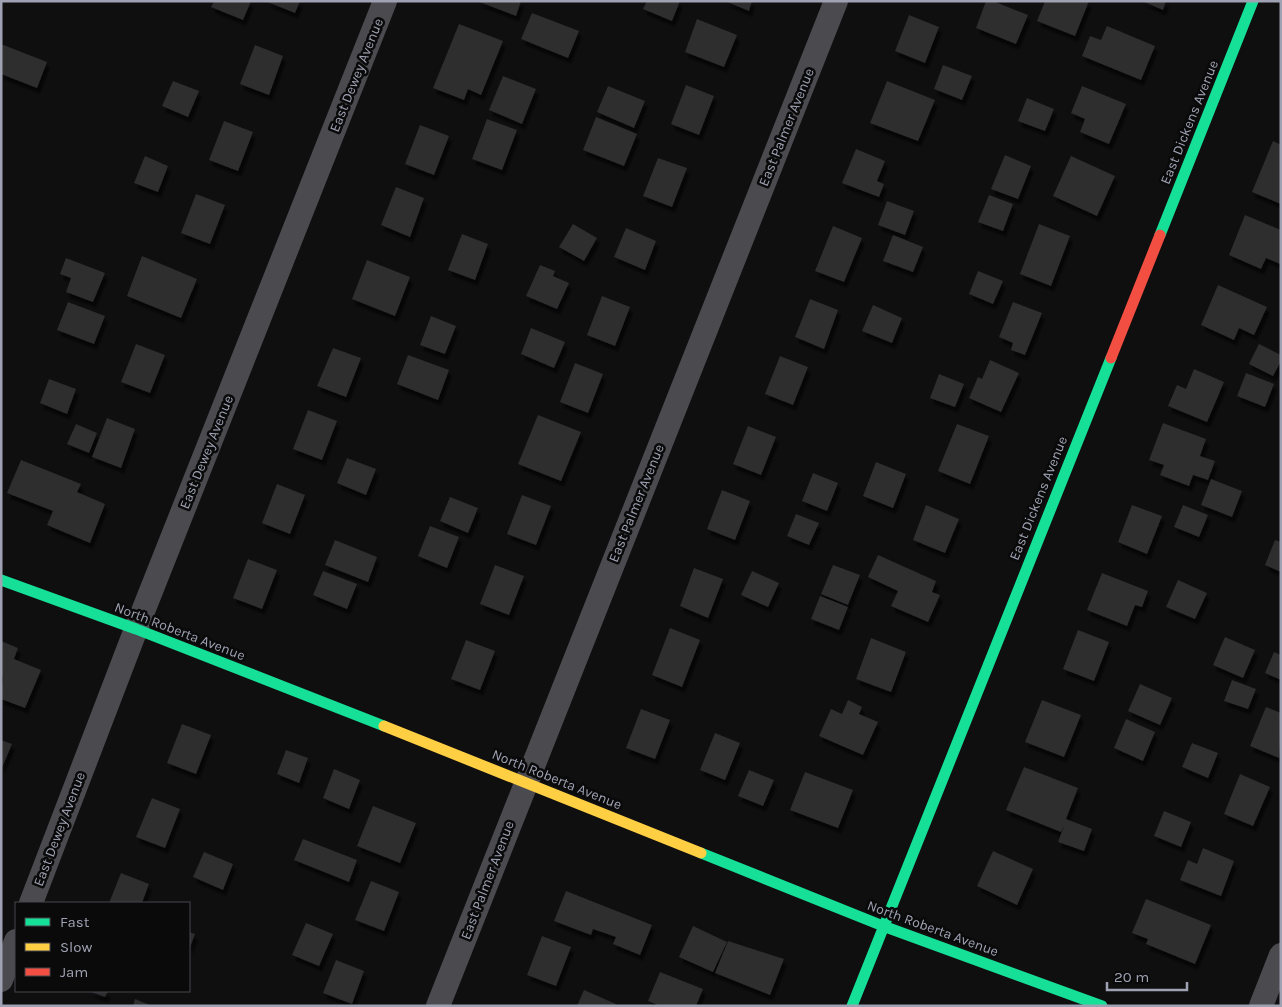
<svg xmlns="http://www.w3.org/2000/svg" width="1282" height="1007" viewBox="0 0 1282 1007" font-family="Karla,sans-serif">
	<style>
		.building { fill: #2d2d2f; filter: url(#shadow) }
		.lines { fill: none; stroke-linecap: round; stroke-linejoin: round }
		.street { stroke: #4a4a4f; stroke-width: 24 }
		.fast { stroke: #16e098; stroke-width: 11 }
		.slow { stroke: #ffcf43; stroke-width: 11 }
		.jam { stroke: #f24e42; stroke-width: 11 }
		.labels { text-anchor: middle; stroke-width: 5; stroke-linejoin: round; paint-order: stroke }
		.street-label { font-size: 14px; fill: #9fa2b2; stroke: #0a0a0b }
	</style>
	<defs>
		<filter id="shadow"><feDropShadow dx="3" dy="5.5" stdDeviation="1" flood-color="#0009"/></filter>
	</defs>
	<rect width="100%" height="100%" fill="#0f0f10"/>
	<path class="building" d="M214,1H251L243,20L211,7Z
		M265,1H300L295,13Z
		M477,1H521L516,16Z
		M647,1H680L672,21L643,9Z
		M725,1H752L749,11Z
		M986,1H993L1028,15L1016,44L976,28Z
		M1045,1H1089L1075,36L1037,21Z
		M1142,1H1166L1163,10Z
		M532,13L579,31L568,58L521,39Z
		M909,15L939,27L925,63L895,51Z
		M697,19L737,35L724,67L685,52Z
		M459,24L503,41L481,95L468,89L464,100L433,88Z
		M1107,26L1155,46L1141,80L1082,56L1090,36L1101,40Z
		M1,44L47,62L37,88L1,74Z
		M255,45L283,56L269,95L240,84Z
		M943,65L972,76L962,100L934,89Z
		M503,76L536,89L522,124L489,110Z
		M173,81L199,91L188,117L162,106Z
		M887,81L935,100L918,141L870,123Z
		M686,85L714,96L699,135L671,124Z
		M608,86L645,101L634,128L597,112Z
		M1082,86L1126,104L1109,144L1080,132L1085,119L1071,113Z
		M1027,98L1054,109L1045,131L1018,121Z
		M596,117L637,134L624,166L583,150Z
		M487,119L517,130L502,170L472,159Z
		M224,121L253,132L238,171L209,160Z
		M420,125L449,136L434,175L405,164Z
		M1273,141L1281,145V204L1252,192Z
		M856,149L885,161L877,181L884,184L879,197L842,183Z
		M1005,155L1031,166L1018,199L991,189Z
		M145,156L168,166L158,192L134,183Z
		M1071,156L1115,176L1097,216L1053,196Z
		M658,158L687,168L672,207L643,196Z
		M396,187L424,198L410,237L381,225Z
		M196,194L225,205L210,244L181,233Z
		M989,195L1013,204L1003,231L978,222Z
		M887,201L914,211L905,235L878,225Z
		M1245,215L1281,230L1280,264L1266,258L1261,269L1229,255Z
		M573,224L597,238L584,261L559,247Z
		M1039,224L1070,236L1051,286L1020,274Z
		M833,226L862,238L844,282L815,271Z
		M626,228L656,241L645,270L614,257Z
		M462,234L488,244L475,280L448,270Z
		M893,235L923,247L913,272L883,261Z
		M142,256L197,279L181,318L127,296Z
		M66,258L105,273L93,302L66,292L71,278L60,274Z
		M367,260L410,277L395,316L352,299Z
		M540,265L555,271L553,276L569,283L557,309L526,296Z
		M978,271L1003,281L993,304L969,294Z
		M1218,285L1267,307L1254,335L1239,328L1234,340L1201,325Z
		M602,296L630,307L615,346L587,335Z
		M810,299L838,310L824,349L795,337Z
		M68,302L105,316L94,344L57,330Z
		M1013,302L1042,313L1025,355L1011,350L1013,343L999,337Z
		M873,305L902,318L892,343L862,331Z
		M431,316L456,326L445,354L420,345Z
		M531,328L565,342L554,368L521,354Z
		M136,344L165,355L150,393L121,382Z
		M1259,344L1281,355V361L1273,376L1249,364Z
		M333,348L361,358L346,397L317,386Z
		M408,355L449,370L438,400L397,384Z
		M780,356L808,367L793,405L765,394Z
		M990,360L1019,373L1001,412L969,398L978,377L982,379Z
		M575,363L603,374L588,413L560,402Z
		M1194,369L1224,382L1207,422L1168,406L1177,385L1186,389Z
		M1246,373L1274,384L1265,407L1237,396Z
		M939,374L964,384L955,407L930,398Z
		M49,379L76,389L67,414L40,403Z
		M308,410L337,421L322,460L293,449Z
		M538,415L581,432L561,481L518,464Z
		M107,418L135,429L121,468L92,457Z
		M1163,423L1206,439L1200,456L1215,461L1208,480L1193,475L1189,486L1160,475L1164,465L1149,460Z
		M76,424L97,433L89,453L67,444Z
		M957,424L989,436L970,484L938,471Z
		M748,426L776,437L761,475L733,464Z
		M347,458L376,469L366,495L337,483Z
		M21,460L81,484L77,492L105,504L90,543L47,525L53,511L7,493Z
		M876,462L906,474L893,508L863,496Z
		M813,473L838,483L827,511L802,501Z
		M1211,479L1242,491L1232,517L1201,505Z
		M277,484L305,495L290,534L262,523Z
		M722,490L750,501L735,540L707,529Z
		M522,495L551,506L536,545L507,534Z
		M450,497L478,508L468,533L440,521Z
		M926,505L959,519L945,553L913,540Z
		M1132,505L1162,516L1147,554L1118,542Z
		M1183,505L1208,515L1199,537L1174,527Z
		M796,514L819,523L809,545L787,536Z
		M430,526L459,537L447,568L418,556Z
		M335,540L377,557L368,582L325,565Z
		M1275,540L1281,542V572L1265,565Z
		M878,555L936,581L932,592L940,595L928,622L891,606L898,591L868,577Z
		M248,559L277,570L262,609L233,598Z
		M495,565L524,576L509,615L480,604Z
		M833,565L860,575L848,605L821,594Z
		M694,568L723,579L708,618L680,606Z
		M323,571L357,584L347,609L313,595Z
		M752,571L779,583L768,607L741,595Z
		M1102,573L1148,591L1142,607L1135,605L1127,626L1087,610Z
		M1178,580L1207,593L1195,619L1166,607Z
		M820,596L848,607L839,630L811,619Z
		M670,628L700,640L682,687L652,675Z
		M1078,630L1109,642L1094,681L1063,669Z
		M1225,637L1255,650L1243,678L1213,665Z
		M871,638L906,652L891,692L856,679Z
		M466,640L495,651L480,690L451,679Z
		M1,641L18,648L14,659L41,670L25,708L1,699L3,677L1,676Z
		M1274,652L1281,655V680L1265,673Z
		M1232,680L1256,689L1248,709L1224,701Z
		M1140,684L1172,698L1160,725L1128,711Z
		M848,700L862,707L859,714L878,722L863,755L819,736L831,709L842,714Z
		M1042,700L1081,715L1064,757L1025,742Z
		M1266,707L1281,713L1279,758L1250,746Z
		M641,709L670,720L655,759L626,748Z
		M1126,719L1155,732L1143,761L1114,748Z
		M182,724L211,735L196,774L167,763Z
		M715,733L740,743L725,780L700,770Z
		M1,740L12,744L1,770Z
		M1192,743L1218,753L1208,778L1182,767Z
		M286,750L308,758L299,783L277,774Z
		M1024,767L1078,788L1066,819L1092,829L1084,851L1058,842L1064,826L1061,832L1006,810Z
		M334,769L360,780L349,809L323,798Z
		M749,770L774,780L763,806L738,796Z
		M805,772L853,790L838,828L790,810Z
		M1240,774L1270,787L1253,826L1224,814Z
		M152,798L180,809L165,848L136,837Z
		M373,806L416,823L400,863L357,846Z
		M1164,811L1191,822L1181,847L1154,836Z
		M303,839L357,860L349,882L294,860Z
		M1203,848L1234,861L1221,896L1180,880L1188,860L1197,864Z
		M993,851L1033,869L1017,905L977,886Z
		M204,852L233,864L223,890L193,877Z
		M121,873L149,884L142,903H109Z
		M371,881L399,892L384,931L355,920Z
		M566,891L652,925L640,955L613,944L616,937L593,929L591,935L554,921Z
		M1146,899L1211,925L1195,964L1146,944L1148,939L1132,933Z
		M306,923L333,934L319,966L292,955Z
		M693,926L727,942L713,972L679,957Z
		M189,932L195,934L189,950Z
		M542,936L571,947L556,986L527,975Z
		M728,941L784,959L770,995L715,973Z
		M336,960L364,971L352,1004L323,993Z
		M660,972L703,989L696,1006H660L648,1001Z
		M584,990L616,1004V1006H577Z
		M88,991H108L105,997Z
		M135,999L152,1006H133Z"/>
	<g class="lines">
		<path class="street" d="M31,903L136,629L385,1
			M1,980L16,941
			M438,1006L836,1
			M1261,1006L1281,955"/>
		<path class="fast" d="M1160,235L1253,1
			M1,580L136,629L384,726
			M701,853L883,926L1102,1006
			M852,1006L1111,358"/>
		<path class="slow" d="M384,726L701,853"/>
		<path class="jam" d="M1111,358L1160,235"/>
	</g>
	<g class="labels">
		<g class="street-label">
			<text transform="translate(356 75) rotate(-68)" y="5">East Dewey Avenue</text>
			<text transform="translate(1189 122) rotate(-68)" y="5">East Dickens Avenue</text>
			<text transform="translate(786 127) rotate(-68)" y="5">East Palmer Avenue</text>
			<text transform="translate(206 452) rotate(-68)" y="5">East Dewey Avenue</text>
			<text transform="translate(1038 498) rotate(-68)" y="5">East Dickens Avenue</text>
			<text transform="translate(636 503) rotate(-68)" y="5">East Palmer Avenue</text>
			<text transform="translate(180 631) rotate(21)" y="5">North Roberta Avenue</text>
			<text transform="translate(557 779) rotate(22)" y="5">North Roberta Avenue</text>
			<text transform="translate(59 829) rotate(-69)" y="5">East Dewey Avenue</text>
			<text transform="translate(487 880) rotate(-69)" y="5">East Palmer Avenue</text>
			<text transform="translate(933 928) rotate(20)" y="5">North Roberta Avenue</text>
		</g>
	</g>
	<rect width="1282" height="1007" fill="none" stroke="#9fa2b2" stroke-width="5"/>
	<rect x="15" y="902" width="175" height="90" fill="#0a0a0b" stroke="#46474e"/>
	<rect x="25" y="918" width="25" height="8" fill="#16e098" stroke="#46474e"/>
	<text x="60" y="927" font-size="15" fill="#9fa2b2">Fast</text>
	<rect x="25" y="943" width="25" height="8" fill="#ffcf43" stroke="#46474e"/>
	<text x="60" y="952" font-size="15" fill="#9fa2b2">Slow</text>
	<rect x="25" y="968" width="25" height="8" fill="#f24e42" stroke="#46474e"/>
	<text x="60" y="977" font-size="15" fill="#9fa2b2">Jam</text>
	<path d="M1107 982v8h80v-8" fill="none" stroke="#9fa2b2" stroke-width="2.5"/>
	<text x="1114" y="982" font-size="15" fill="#9fa2b2" stroke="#0a0a0b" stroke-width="4" paint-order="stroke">20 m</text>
</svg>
